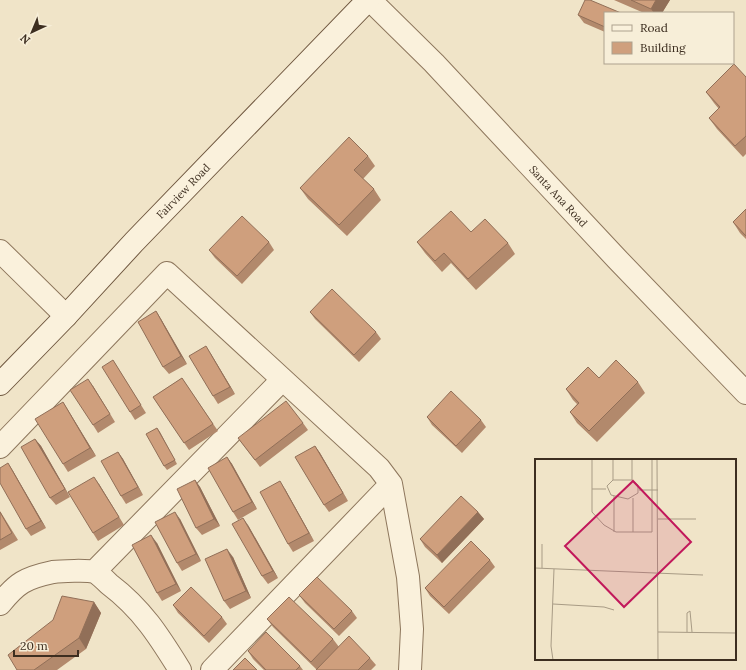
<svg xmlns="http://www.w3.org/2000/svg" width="746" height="670" viewBox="0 0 746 670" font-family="Lora,serif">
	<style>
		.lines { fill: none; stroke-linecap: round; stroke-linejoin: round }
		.minor-casing { stroke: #8d765c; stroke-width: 24 }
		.tertiary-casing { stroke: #8d765c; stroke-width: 24 }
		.secondary-casing { stroke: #6f573f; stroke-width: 24 }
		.minor { stroke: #faf1dc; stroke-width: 22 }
		.tertiary { stroke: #faf1dc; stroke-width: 22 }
		.secondary { stroke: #faf1dc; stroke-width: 22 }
		.wall { fill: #b2896c }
		.shaded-wall { fill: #916f58 }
		.building { fill: #cf9f7d; stroke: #916f58 }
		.labels { text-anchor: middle; stroke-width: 3.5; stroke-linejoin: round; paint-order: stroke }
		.street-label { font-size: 11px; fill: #3d2e20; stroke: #f7eed8 }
		.inset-road { fill: none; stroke: #a89b85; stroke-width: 1 }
		.view { fill: #c2185b; fill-opacity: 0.15; stroke: #c2185b; stroke-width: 2 }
		.inset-edge { fill: none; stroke: #3d2e20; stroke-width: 2 }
	</style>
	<rect width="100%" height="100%" fill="#f0e4c8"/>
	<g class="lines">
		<g class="minor-casing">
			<path id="minor" d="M0,251L66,316
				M0,447L167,273L379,468L391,484L408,577L412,629L410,670
				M94,572L282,380
				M0,604C17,583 25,578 53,572C60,571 89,570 95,572C100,575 105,580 109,584C142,609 159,636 180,670
				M212,670L391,484"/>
		</g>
		<g class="tertiary-casing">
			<g id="tertiary">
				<path id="s1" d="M370,0L434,63L617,259L746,393"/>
			</g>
		</g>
		<g class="secondary-casing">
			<g id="secondary">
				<path id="s2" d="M0,384L66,316L134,242L368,0"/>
			</g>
		</g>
		<use href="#minor" class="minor"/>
		<use href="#tertiary" class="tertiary"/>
		<use href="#secondary" class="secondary"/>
	</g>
	<path class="wall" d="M614,0H670L662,13H644Z
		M605,13V32L584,23L578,15Z
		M746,77V154L743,157L717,129L709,118L719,109L714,103L706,92Z
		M368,156L375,166L363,179L374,189L381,200L347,236L308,199L300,188Z
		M746,209V239L740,233L733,222Z
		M471,232L508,243L515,254L476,290L451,263L442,272L425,253L417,242Z
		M269,242L274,250L242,284L215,258L209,250Z
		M156,311L161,319L187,364L169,374L163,367Z
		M310,312L376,332L381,339L359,362L315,319Z
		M211,354L235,394L218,404L213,396Z
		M113,360L146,413L135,420L130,412Z
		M182,378L218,431L189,450L153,397Z
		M599,378L638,382L645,393L597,442L577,423L570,412L577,404L573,400L566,389Z
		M93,386L115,422L98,433L93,425Z
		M63,402L68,410L96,456L68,472L63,464Z
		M427,417L481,420L486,427L462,453L432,425Z
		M303,423L308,430L260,467L238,438Z
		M157,428L177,464L167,470L164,466Z
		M35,439L41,446L70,497L56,505L50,498Z
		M315,446L320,453L348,501L329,512L324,505Z
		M118,452L123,459L143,495L126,504L121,496Z
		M227,457L232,464L257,509L238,520L233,512Z
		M8,463L13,471L46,528L31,536L26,529Z
		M195,480L200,487L220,526L202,535L196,528Z
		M99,484L124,525L98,541L93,533Z
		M285,489L314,541L293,552L288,544Z
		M0,511L18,540L0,550Z
		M478,512L484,519L442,563L425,547L420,539Z
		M180,519L201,561L182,571L177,563Z
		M248,525L278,578L268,584L262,576Z
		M157,543L181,591L162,601L157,593Z
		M233,557L251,598L230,609L224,601Z
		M490,560L495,567L449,614L430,596L425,588Z
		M299,595L352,611L357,618L339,636L305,603Z
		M94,602L101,613L86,649L57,670H17Z
		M173,605L222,617L227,624L209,643L178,613Z
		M267,619L333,639L339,647L370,658L376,665L371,670H316V669L273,627Z
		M248,651L300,666L303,670H264L253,659Z"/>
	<path class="shaded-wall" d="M656,0H670L662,13H654L651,9Z
		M156,311L161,319L187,364L181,356Z
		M206,346L211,354L235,394L230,387Z
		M88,379L93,386L115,422L110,414Z
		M63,402L68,410L96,456L90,448Z
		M157,428L160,432L177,464L175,460Z
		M35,439L41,446L70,497L65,489Z
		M315,446L320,453L348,501L343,493Z
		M118,452L123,459L143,495L138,487Z
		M227,457L232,464L257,509L252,502Z
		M8,463L13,471L46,528L41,521Z
		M94,477L99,484L124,525Z
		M195,480L200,487L220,526L214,519Z
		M280,481L285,489L314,541L309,533Z
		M175,512L180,519L201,561L196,554Z
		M478,512L484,519L442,563L437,555Z
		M243,518L248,525L278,578L273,571Z
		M151,535L157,543L181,591L176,584Z
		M227,549L233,557L251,598L246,591Z
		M94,602L101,613L86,649L79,638Z"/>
	<path class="building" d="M585,0H590L621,13H605V27L578,15Z
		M631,0H656L651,9Z
		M734,64L746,77V136L735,146L709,118L720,107L706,92Z
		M349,137L368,156L354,170L374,189L339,225L300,188Z
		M746,209V236L733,222Z
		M451,211L471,232L485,219L508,243L468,279L444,253L435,261L417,242Z
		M242,216L269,242L237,276L209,250Z
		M332,289L376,332L354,355L310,312Z
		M156,311L181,356L163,367L138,322Z
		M206,346L230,387L213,396L189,356Z
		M113,360L141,405L130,412L102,367Z
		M616,360L638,382L589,431L570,412L579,403L566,389L588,367L599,378Z
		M182,378L213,424L184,443L153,397Z
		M88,379L110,414L93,425L70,390Z
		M451,391L481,420L456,446L427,417Z
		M286,401L303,423L255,460L238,438Z
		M63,402L90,448L63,464L35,419Z
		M157,428L175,460L164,466L146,434Z
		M35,439L65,489L50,498L21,447Z
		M315,446L343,493L324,505L295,457Z
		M118,452L138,487L121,496L101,461Z
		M227,457L252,502L233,512L208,468Z
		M8,463L41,521L26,529L0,483V468Z
		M94,477L119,517L93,533L68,492Z
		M195,480L214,519L196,528L177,489Z
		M280,481L309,533L288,544L260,492Z
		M461,496L478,512L437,555L420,539Z
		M0,512L12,533L0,540Z
		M175,512L196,554L177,563L155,522Z
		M243,518L273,571L262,576L232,524Z
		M151,535L176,584L157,593L132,545Z
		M471,541L490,560L444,607L425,588Z
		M227,549L246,591L224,601L205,559Z
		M317,577L352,611L334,629L299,595Z
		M191,587L222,617L204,636L173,605Z
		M62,596L94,602L79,638L34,670H17L8,655L53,620Z
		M289,597L333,639L311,662L267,619Z
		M266,632L300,666L296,670H266L248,651Z
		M349,636L370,658L358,670H316Z
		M245,658L257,670H233Z"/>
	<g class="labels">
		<g class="street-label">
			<text dy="4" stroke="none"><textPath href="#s2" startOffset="266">Fairview Road</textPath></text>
			<text dy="4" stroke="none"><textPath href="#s1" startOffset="272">Santa Ana Road</textPath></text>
		</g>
	</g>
	<g transform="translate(535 459)">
		<rect width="201" height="201" fill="#f0e4c8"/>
		<path class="inset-road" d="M57,0V53L69,66L81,73H117V0M97,0V21M122,0L123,201M78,21H97L103,26V34L93,40L76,36L72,27ZM78,21V0M57,30H71M104,31H123M79,37V73M123,60H161M98,73V39M0,109L168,116M7,109V85M18,145L69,148L79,151M123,173L201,174M152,173V154L155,152L157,173M18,201L16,187L19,110"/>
		<path class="view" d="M98,22L156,83L89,148L30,87Z"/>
		<rect width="201" height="201" class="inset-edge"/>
	</g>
	<rect x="604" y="12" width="130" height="52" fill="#f7eed8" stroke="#ada18e"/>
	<rect x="612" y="25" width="20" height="6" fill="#faf1dc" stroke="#ada18e"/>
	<text x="640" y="32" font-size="12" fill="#3d2e20">Road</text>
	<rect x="612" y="42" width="20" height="12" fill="#cf9f7d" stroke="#ada18e"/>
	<text x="640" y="52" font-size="12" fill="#3d2e20">Building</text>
	<g transform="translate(32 32) rotate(224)" stroke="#f7eed8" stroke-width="3" paint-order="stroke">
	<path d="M0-3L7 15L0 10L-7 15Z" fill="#3d2e20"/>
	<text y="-6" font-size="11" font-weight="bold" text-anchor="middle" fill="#3d2e20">N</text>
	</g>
	<path d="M14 650v6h64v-6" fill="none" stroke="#3d2e20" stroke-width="2"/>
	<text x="20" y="650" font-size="12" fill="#3d2e20" stroke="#f7eed8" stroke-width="3" paint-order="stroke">20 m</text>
</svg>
